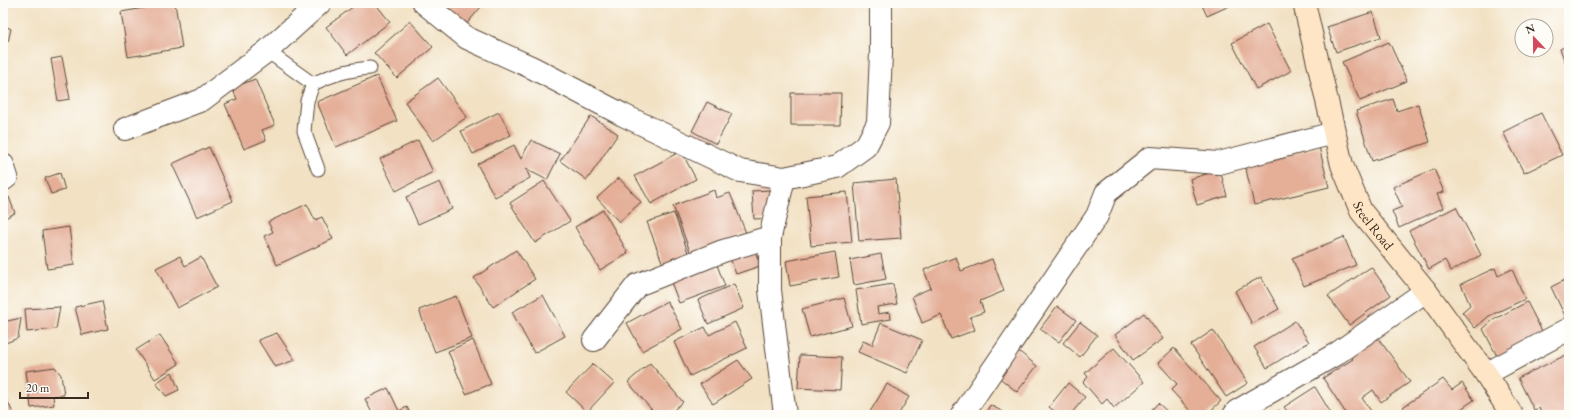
<svg xmlns="http://www.w3.org/2000/svg" width="1572" height="418" viewBox="0 0 1572 418" font-family="'EB Garamond',serif">
	<style>
		.building { fill: #e4ae97 }
		.lines { fill: none; stroke-linecap: round; stroke-linejoin: round }
		.lane-casing { stroke: #564537; stroke-width: 15 }
		.street-casing { stroke: #564537; stroke-width: 24 }
		.secondary-casing { stroke: #564537; stroke-width: 24 }
		.lane { stroke: #fff; stroke-width: 13 }
		.street { stroke: #fff; stroke-width: 22 }
		.secondary { stroke: #fde5c5; stroke-width: 22 }
		.labels { text-anchor: middle; stroke-width: 3; stroke-linejoin: round; paint-order: stroke }
		.street-label { font-size: 14px; fill: #3b2a1e; stroke: #fdfcf7 }
	</style>
	<rect width="100%" height="100%" fill="#fdfcf7"/>
	<filter id="ink" filterUnits="userSpaceOnUse"><feTurbulence type="fractalNoise" baseFrequency=".025" numOctaves="2"/><feDisplacementMap in="SourceGraphic" scale="8" xChannelSelector="R" yChannelSelector="G"/><feConvolveMatrix kernelMatrix="1 2 1 2 8 2 1 2 1" color-interpolation-filters="sRGB"/></filter>
	<filter id="wash" filterUnits="userSpaceOnUse"><feTurbulence type="fractalNoise" baseFrequency=".012" numOctaves="4" result="noise"/><feDisplacementMap in="SourceGraphic" scale="16" xChannelSelector="R" yChannelSelector="G"/><feGaussianBlur stdDeviation="0.9" result="paint"/><feColorMatrix in="noise" values="0 0 0 0 0 0 0 0 0 0 0 0 0 0 0 0 0 1.4 0 .05"/><feComposite in="paint" operator="in"/></filter>
	<g filter="url(#wash)">
		<rect width="100%" height="100%" fill="#f2e1c3"/>
		<g id="blocks">
			<path class="building" d="M173,3H175L182,48L128,57L121,12Z
				M358,3H375L390,22L347,55L326,27Z
				M437,3H477L481,7L464,27Z
				M1201,3H1236L1207,16Z
				M1373,12L1381,37L1336,52L1327,27Z
				M410,21L433,47L397,78L374,53Z
				M1267,24L1291,71L1256,89L1232,43Z
				M3,25L11,29L8,42L3,39Z
				M1389,42L1407,81L1360,101L1342,62Z
				M1569,45V72L1560,49Z
				M62,57L70,99L58,101L51,59Z
				M377,76L397,121L336,147L317,102Z
				M438,78L467,117L433,141L405,102Z
				M255,79L275,125L262,130L266,140L244,149L225,104L237,99L232,88Z
				M791,93H841L840,125H791Z
				M1393,99L1397,111L1418,104L1430,142L1372,161L1356,111Z
				M707,102L732,114L716,144L692,131Z
				M499,112L511,135L473,154L461,131Z
				M1541,113L1562,155L1524,173L1503,132Z
				M591,116L618,134L587,180L560,161Z
				M418,140L433,172L396,191L380,159Z
				M531,140L560,154L547,180L526,169L530,178L495,197L477,164L514,145L521,159Z
				M209,147L233,201L197,217L172,164Z
				M1319,147L1329,187L1254,205L1245,165Z
				M681,151L696,179L651,204L635,176Z
				M1434,169L1444,192L1437,194L1443,208L1399,228L1392,211L1402,207L1393,187Z
				M1220,170L1227,196L1197,205L1190,179Z
				M60,173L65,190L51,194L45,178Z
				M619,178L641,202L619,222L597,198Z
				M896,179L901,238L859,241L854,183Z
				M544,181L570,221L535,243L510,203Z
				M440,182L452,209L418,224L406,197Z
				M714,190L716,198L730,193L746,233L691,254L673,206Z
				M770,190L771,218L754,219L752,191Z
				M847,192L852,242L811,246L806,196Z
				M9,197L15,213L3,219V199Z
				M307,204L315,220L322,217L333,239L277,265L264,236L273,232L268,222Z
				M1456,207L1481,255L1451,271L1445,260L1429,269L1409,231Z
				M603,210L628,253L600,270L575,227Z
				M674,213L690,258L664,267L647,222Z
				M69,227L74,265L47,269L42,231Z
				M1344,237L1356,265L1304,286L1292,258Z
				M516,250L535,279L493,307L474,278Z
				M755,250L760,266L736,274L730,258Z
				M835,252L839,277L790,286L786,261Z
				M881,254L886,279L854,285L850,260Z
				M180,256L185,266L201,257L217,287L177,308L156,268Z
				M956,257L961,271L992,259L1004,291L980,301L984,312L970,317L975,330L951,339L941,315L922,323L912,296L931,288L924,270Z
				M717,265L725,286L679,303L671,282Z
				M1371,267L1391,295L1349,325L1328,296Z
				M1495,268L1498,276L1512,269L1525,299L1489,316L1475,328L1462,312L1470,305L1461,284Z
				M1261,277L1279,309L1252,324L1235,291Z
				M1569,278V322H1568L1551,287Z
				M734,284L744,308L708,324L698,300Z
				M893,284L897,304L877,307L878,314L890,312L891,319L861,324L856,290Z
				M543,295L565,336L534,353L512,312Z
				M456,296L472,338L435,352L419,310Z
				M844,298L852,326L810,337L802,309Z
				M102,301L108,329L82,335L75,307Z
				M667,301L682,329L642,351L627,323Z
				M1527,302L1545,337L1499,360L1483,329L1493,320Z
				M1057,306L1076,320L1059,342L1040,329Z
				M60,307L56,329L27,332L25,309Z
				M1144,313L1163,339L1133,360L1115,335Z
				M21,318L18,338L3,344V322Z
				M1295,321L1309,342L1267,368L1254,347Z
				M735,322L747,348L690,376L674,342L705,327L709,335Z
				M1080,322L1097,335L1080,357L1063,343Z
				M881,323L922,340L907,373L858,352L863,341L872,345Z
				M1213,330L1248,383L1226,397L1191,345Z
				M277,333L295,360L275,367L258,340Z
				M160,335L179,364L155,379L136,350Z
				M1376,335L1410,382L1381,402L1373,390L1362,398L1371,411L1364,415H1347L1323,378L1353,359L1348,355Z
				M473,340L491,384L466,394L448,351Z
				M1114,348L1144,382L1114,408L1107,399L1102,404L1083,382L1088,377L1085,373Z
				M1174,348L1221,401L1206,415H1194L1171,390L1177,384L1158,363Z
				M1016,349L1037,366L1017,392L996,375Z
				M800,355L842,357L840,390L798,388Z
				M1566,355L1569,361V415H1542L1539,408L1534,410L1518,378Z
				M738,360L752,379L713,404L700,384Z
				M650,363L683,402L668,415H656L628,382Z
				M593,364L614,383L587,412L566,392Z
				M55,367L61,375L64,395L53,396L54,405L31,408L26,371Z
				M172,372L179,390L166,396L156,383Z
				M1443,379L1452,390L1462,383L1474,400L1452,415H1409L1403,407Z
				M1068,383L1085,397L1070,415H1059L1049,407Z
				M887,384L909,397L898,415H868Z
				M1315,387L1332,415H1290L1284,407Z
				M388,388L399,411L407,407L411,415H373L365,399Z
				M3,392L14,415H3Z
				M1158,403L1171,415H1147Z
				M990,405L1009,415H985Z
				M1279,410L1283,415H1272Z
				M851,411L853,415H837Z"/>
		</g>
	</g>
	<g filter="url(#ink)">
		<use href="#blocks" fill-opacity="0" stroke="#564537" stroke-width="1"/>
		<g class="lines">
			<g class="lane-casing">
				<path id="lane" d="M267,51L313,84L307,101L304,131L318,169
					M313,84C333,74 348,70 370,68"/>
			</g>
			<g class="street-casing">
				<path id="street" d="M424,3L467,38L533,68L623,115L740,171L784,178L837,167L866,146L878,123L881,53V3
					M125,129L202,100L267,51L320,3
					M3,165L7,177L3,180
					M784,178L770,237V290L785,415
					M594,340L637,285L723,251L770,237
					M1486,374L1569,329
					M962,415L1097,216L1106,193L1150,158L1219,163L1334,133
					M1234,415L1237,411L1336,354L1426,291"/>
			</g>
			<g class="secondary-casing">
				<g id="secondary">
					<path id="s1" d="M1304,3L1342,165L1361,211L1426,291L1486,374L1512,415"/>
				</g>
			</g>
			<use href="#lane" class="lane"/>
			<use href="#street" class="street"/>
			<use href="#secondary" class="secondary"/>
		</g>
	</g>
	<g class="labels">
		<g class="street-label">
			<text dy="5" stroke="none"><textPath href="#s1" startOffset="235">Steel Road</textPath></text>
		</g>
	</g>
	<rect width="1572" height="418" fill="none" stroke="#fdfcf7" stroke-width="16"/>
	<g transform="translate(1534 38) rotate(338)"><circle r="19" fill="#fdfcf7" stroke="#afa8a0"/>
	<path d="M0-3L7 15L0 10L-7 15Z" fill="#d1495b"/>
	<text y="-6" font-size="11" font-weight="bold" text-anchor="middle" fill="#3b2a1e">N</text>
	</g>
	<path d="M20 392v6h68v-6" fill="none" stroke="#3b2a1e" stroke-width="2"/>
	<text x="26" y="392" font-size="12" fill="#3b2a1e" stroke="#fdfcf7" stroke-width="3" paint-order="stroke">20 m</text>
</svg>
